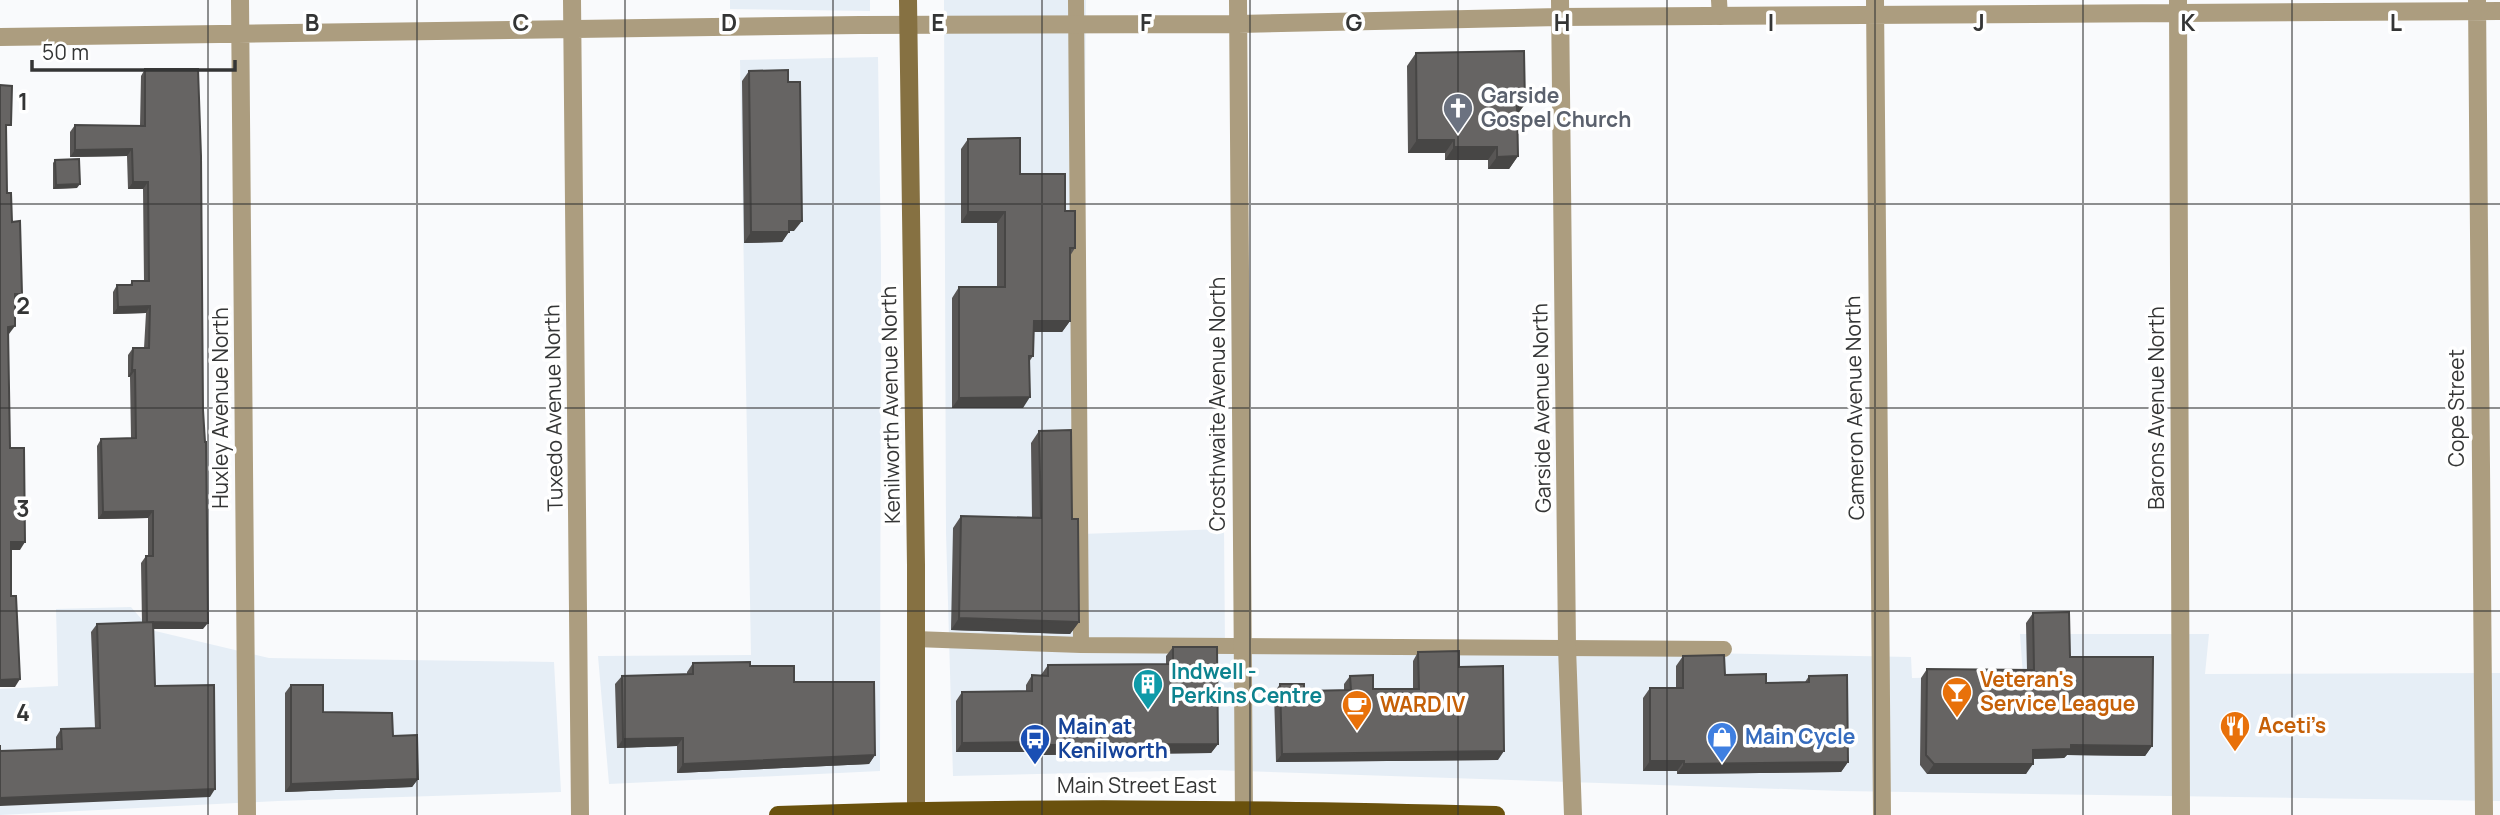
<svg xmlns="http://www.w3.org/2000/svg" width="2500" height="815" viewBox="0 0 2500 815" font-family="Manrope,sans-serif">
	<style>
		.built { fill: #e6eef6 }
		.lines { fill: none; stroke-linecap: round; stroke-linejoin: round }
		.service { stroke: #ac9d7f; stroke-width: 16 }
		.minor { stroke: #ac9d7f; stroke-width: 18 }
		.secondary { stroke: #867142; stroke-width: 18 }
		.primary { stroke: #6a510d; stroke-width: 18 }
		.wall { fill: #585655 }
		.shaded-wall { fill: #474645 }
		.building { fill: #666463; stroke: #474645; stroke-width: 2 }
		.grid { fill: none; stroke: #343535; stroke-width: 2; stroke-opacity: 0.55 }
		.labels { text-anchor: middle; stroke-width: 7; stroke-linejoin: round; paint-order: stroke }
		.worship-label { font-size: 21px; font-weight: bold; fill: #5b616d; stroke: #fff; text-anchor: start }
		.street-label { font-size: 21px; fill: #343535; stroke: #fff }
		.culture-label { font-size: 21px; font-weight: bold; fill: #0d838f; stroke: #fff; text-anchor: start }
		.food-label { font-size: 21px; font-weight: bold; fill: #c56008; stroke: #fff; text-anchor: start }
		.transit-label { font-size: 21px; font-weight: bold; fill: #164399; stroke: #fff; text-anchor: start }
		.shop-label { font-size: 21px; font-weight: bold; fill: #366cbe; stroke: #fff; text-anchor: start }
		.grid-label { font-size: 23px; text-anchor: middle; font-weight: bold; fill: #343535; stroke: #fff; stroke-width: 7; stroke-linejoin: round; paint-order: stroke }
	</style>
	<rect width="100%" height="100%" fill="#f9fafc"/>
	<path class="built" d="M730,0H870V11L730,9Z
		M944,0H1086L1081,534L1224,529L1225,647L1599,651L1911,657L1912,678L2023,676L2020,634H2209L2205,674L2500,673V801L1842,791L1212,770L953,776L946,533Z
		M878,57L881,257L880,771L609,784L598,656L751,655L740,60Z
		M131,607L151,630L269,658L554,662L561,792L278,801L0,815V689L58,686L56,609Z"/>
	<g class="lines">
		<path class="service" d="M1076,0L1081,645
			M1719,0L1720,17
			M915,639L1081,645L1724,649"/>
		<path class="minor" d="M240,0L247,815
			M572,0L580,815
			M1238,0L1244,815
			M1560,0L1567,647L1573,815
			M1875,0L1882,815
			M2178,0L2181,815
			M2477,0L2484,815
			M0,37L860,25L1238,24L1560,17L2500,11"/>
		<path class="secondary" d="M908,0L916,565V815"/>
		<path class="primary" d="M778,815C1018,806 1257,809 1496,815"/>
	</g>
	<path class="wall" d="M1416,53L1525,104L1517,115L1518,156L1509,169H1488V160H1445V153H1408L1407,66Z
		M145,69L203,629H153L155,686L210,797L0,751L56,749V737L61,729L95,728L91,632L97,624L142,623L141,563L146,556H148V518L98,519L97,446L101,439L131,438L130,377H128V355L133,348H144L146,313L113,314V292L117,285H130L132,281H144L143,189H128L127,156L70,157V132L75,125L140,126L141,76Z
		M749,71L794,231H789L782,242L744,243L742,81Z
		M968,139L1020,174L1065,211L1075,248L1070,256V321L1062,332H1034L1033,356L1029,362L1023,408H952V298L959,287H997V223H961V149Z
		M55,160L77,188L53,189V163Z
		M1039,431L1072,519L1079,622L1070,634L951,630L953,528L961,516L1032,518L1031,443Z
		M2033,613L2070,657L2152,746L2145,756L2067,755L2064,758L2033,759L2026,774H1927L1920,765L1921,678L1927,669L2027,670L2026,623Z
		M1173,647L1218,744L1211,753L1041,755V752H956V701L962,692L1026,691V685L1032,675H1041L1048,665L1166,664V656Z
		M1418,652L1459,667L1498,760L1276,762L1274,693L1280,684L1304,691L1344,690V684L1350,676L1373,689H1413V661Z
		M1683,656L1725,675L1766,683L1805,682L1809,676L1848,762L1841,772L1677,774V771H1643V698L1650,688H1676V666Z
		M693,663L750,666L794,682L875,755L869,764L677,773V746L617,748L615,684L622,676L687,674V672Z
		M291,685L323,712L393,736L418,779L412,787L285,792V693Z"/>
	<path class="shaded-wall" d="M1517,104H1525L1516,116Z
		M1417,140H1454L1445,153H1408Z
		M1454,147H1497L1488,160H1445Z
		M132,149L127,156L70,157L75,150Z
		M1518,156L1509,169H1488L1497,157Z
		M133,182H148L143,189H128Z
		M80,184L77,188L53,189L56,185Z
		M968,212H1005L997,223H961Z
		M789,221H802L794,231H782Z
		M751,232H789L782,242L744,243Z
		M15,294H22L17,302H10Z
		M150,306L146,313L113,314L118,307Z
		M1034,321H1070L1062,332H1026Z
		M15,326L9,334H2L8,327Z
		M132,370H135L130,377H128Z
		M1030,397L1023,408H952L959,398Z
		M153,511L148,518L98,519L103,512Z
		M11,542H25L20,550H6Z
		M959,618L1079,622L1070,634L951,630Z
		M147,623H208L203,629H142Z
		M20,679L15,687H0V680Z
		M683,738L677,746L617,748L623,739Z
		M1048,742L1041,752H956L962,743Z
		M1218,744L1211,753L1041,755L1048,745Z
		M2071,745L2152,746L2145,756L2067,755L2064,758L2026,759L2033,750Z
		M1504,751L1498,760L1276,762L1282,754Z
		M875,755L869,764L677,773L683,764Z
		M1650,761H1684L1677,771H1643Z
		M1848,762L1841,772L1677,774L1684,764Z
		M1934,764H2033L2026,774H1927Z
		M418,779L412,787L285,792L291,784Z
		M215,789L210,797L0,806V798Z"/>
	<path class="building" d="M1524,51L1525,104H1517L1518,156L1497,157V147H1454V140H1417L1416,53Z
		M145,69H198L201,156L203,410L205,442H206L208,623L147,622L146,556H153V511L103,512L101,439L136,438L135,370H132L133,348H149L150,306L118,307L117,285H132V281H149L148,182H133L132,149L75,150V125L145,126Z
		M788,70V82H800L802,221H789V232H751L749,71Z
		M0,85L12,86L11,125H6L7,193H11L12,222L20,221L22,294H15V326L8,327L10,448H24L25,542H11V596H16L20,679L0,680Z
		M1020,138V174H1065V211H1075V248H1070V321H1034L1033,356H1029L1030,397L959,398V287H1005V212H968V139Z
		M79,159L80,184L56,185L55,160Z
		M1071,430L1072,519H1078L1079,622L959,618L961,516L1041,518L1039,431Z
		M2069,612L2070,657H2153L2152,746L2071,745V749L2033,750V764H1934L1926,755L1927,669L2034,670L2033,613Z
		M153,622L155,686L214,685L215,789L0,798V745V751L62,749L61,729L100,728L97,624Z
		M1173,647H1217L1218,744L1048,745V742L962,743V692L1032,691V675L1048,676V665L1173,664Z
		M1459,651V667L1503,666L1504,751L1282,754L1280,684H1304V691L1351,690L1350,676L1373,675V689H1419L1418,652Z
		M1724,655L1725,675L1766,674V683L1809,682V676L1847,675L1848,762L1684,764V761H1650V688H1683V656Z
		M750,662V666H794V682H874L875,755L683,764V738L623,739L622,676L693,674V663Z
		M291,685H323V712L392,713L393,736L417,735L418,779L291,784Z"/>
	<path class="grid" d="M208,0V815M417,0V815M625,0V815M833,0V815M1042,0V815M1250,0V815M1458,0V815M1667,0V815M1875,0V815M2083,0V815M2292,0V815M0,204H2500M0,408H2500M0,611H2500"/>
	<defs>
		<g id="church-pin" transform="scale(1.575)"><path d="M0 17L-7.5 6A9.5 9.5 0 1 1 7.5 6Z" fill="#6b7280" stroke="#fff"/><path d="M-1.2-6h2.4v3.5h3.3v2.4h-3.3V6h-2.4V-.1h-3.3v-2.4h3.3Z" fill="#fff"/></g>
		<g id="building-pin" transform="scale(1.575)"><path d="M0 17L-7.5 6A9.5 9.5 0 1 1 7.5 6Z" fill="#0f9aa8" stroke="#fff"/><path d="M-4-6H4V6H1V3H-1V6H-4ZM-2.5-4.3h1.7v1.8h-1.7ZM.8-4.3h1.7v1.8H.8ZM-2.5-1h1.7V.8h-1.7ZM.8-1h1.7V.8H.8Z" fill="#fff"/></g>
		<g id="bar-pin" transform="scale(1.575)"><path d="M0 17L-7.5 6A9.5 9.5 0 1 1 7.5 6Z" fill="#e8710a" stroke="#fff"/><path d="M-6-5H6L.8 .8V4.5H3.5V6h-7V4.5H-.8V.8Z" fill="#fff"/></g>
		<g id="cafe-pin" transform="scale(1.575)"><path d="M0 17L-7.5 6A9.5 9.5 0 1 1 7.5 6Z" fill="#e8710a" stroke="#fff"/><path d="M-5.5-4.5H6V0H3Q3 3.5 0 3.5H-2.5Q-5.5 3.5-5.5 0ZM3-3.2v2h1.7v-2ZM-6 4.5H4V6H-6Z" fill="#fff"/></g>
		<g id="restaurant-pin" transform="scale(1.575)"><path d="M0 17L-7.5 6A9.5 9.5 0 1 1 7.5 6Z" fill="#e8710a" stroke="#fff"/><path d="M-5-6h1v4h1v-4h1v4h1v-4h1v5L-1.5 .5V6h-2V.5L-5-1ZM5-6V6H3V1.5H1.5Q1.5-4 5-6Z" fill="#fff"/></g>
		<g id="shop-pin" transform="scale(1.575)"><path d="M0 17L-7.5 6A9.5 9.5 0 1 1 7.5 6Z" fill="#3f7fe0" stroke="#fff"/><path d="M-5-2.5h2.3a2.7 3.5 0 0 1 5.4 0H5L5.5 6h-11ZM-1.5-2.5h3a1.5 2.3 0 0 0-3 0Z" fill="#fff"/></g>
		<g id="bus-pin" transform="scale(1.575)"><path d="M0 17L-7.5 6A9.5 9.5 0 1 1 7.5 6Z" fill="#1a4fb4" stroke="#fff"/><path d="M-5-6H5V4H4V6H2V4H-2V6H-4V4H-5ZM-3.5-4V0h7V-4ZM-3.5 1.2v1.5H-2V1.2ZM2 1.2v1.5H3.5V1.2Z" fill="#fff"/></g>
	</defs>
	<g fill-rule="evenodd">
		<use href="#church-pin" x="1458" y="108"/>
		<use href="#building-pin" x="1148" y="684"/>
		<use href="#bar-pin" x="1957" y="692"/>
		<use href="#cafe-pin" x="1357" y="705"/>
		<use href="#restaurant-pin" x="2235" y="726"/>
		<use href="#shop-pin" x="1722" y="737"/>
		<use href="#bus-pin" x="1035" y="739"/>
	</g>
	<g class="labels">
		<g class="worship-label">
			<text x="1481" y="103">Garside<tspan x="1481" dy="24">Gospel Church</tspan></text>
		</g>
		<g class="street-label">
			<text transform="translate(1218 404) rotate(-90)" y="7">Crosthwaite Avenue North</text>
			<text transform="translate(891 405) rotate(-91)" y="7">Kenilworth Avenue North</text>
			<text transform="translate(221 408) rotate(-90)" y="7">Huxley Avenue North</text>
			<text transform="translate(554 408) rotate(-91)" y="7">Tuxedo Avenue North</text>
			<text transform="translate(1542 408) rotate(-91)" y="7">Garside Avenue North</text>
			<text transform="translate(1855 408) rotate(-91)" y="7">Cameron Avenue North</text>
			<text transform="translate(2157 408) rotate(-90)" y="7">Barons Avenue North</text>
			<text transform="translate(2457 408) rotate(-90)" y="7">Cope Street</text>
			<text x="1137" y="793">Main Street East</text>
		</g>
		<g class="culture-label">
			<text x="1171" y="679">Indwell -<tspan x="1171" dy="24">Perkins Centre</tspan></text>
		</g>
		<g class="food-label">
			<text x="1980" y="687">Veteran's<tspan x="1980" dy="24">Service League</tspan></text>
			<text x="1380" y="712">WARD IV</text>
			<text x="2258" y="733">Aceti’s</text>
		</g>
		<g class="transit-label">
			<text x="1058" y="734">Main at<tspan x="1058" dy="24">Kenilworth</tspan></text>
		</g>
		<g class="shop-label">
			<text x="1745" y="744">Main Cycle</text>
		</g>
	</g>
	<g class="grid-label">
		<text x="312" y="31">B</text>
		<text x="521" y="31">C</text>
		<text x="729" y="31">D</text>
		<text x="938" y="31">E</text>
		<text x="1146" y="31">F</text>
		<text x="1354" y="31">G</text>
		<text x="1562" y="31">H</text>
		<text x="1771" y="31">I</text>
		<text x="1979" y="31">J</text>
		<text x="2188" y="31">K</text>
		<text x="2396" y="31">L</text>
		<text x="23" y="110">1</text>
		<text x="23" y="314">2</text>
		<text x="23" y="517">3</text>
		<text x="23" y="721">4</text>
	</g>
	<path d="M32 60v10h203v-10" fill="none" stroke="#343535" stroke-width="3.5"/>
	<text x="42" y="60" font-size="21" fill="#343535" stroke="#ffffff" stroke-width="5" paint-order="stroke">50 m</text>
</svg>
